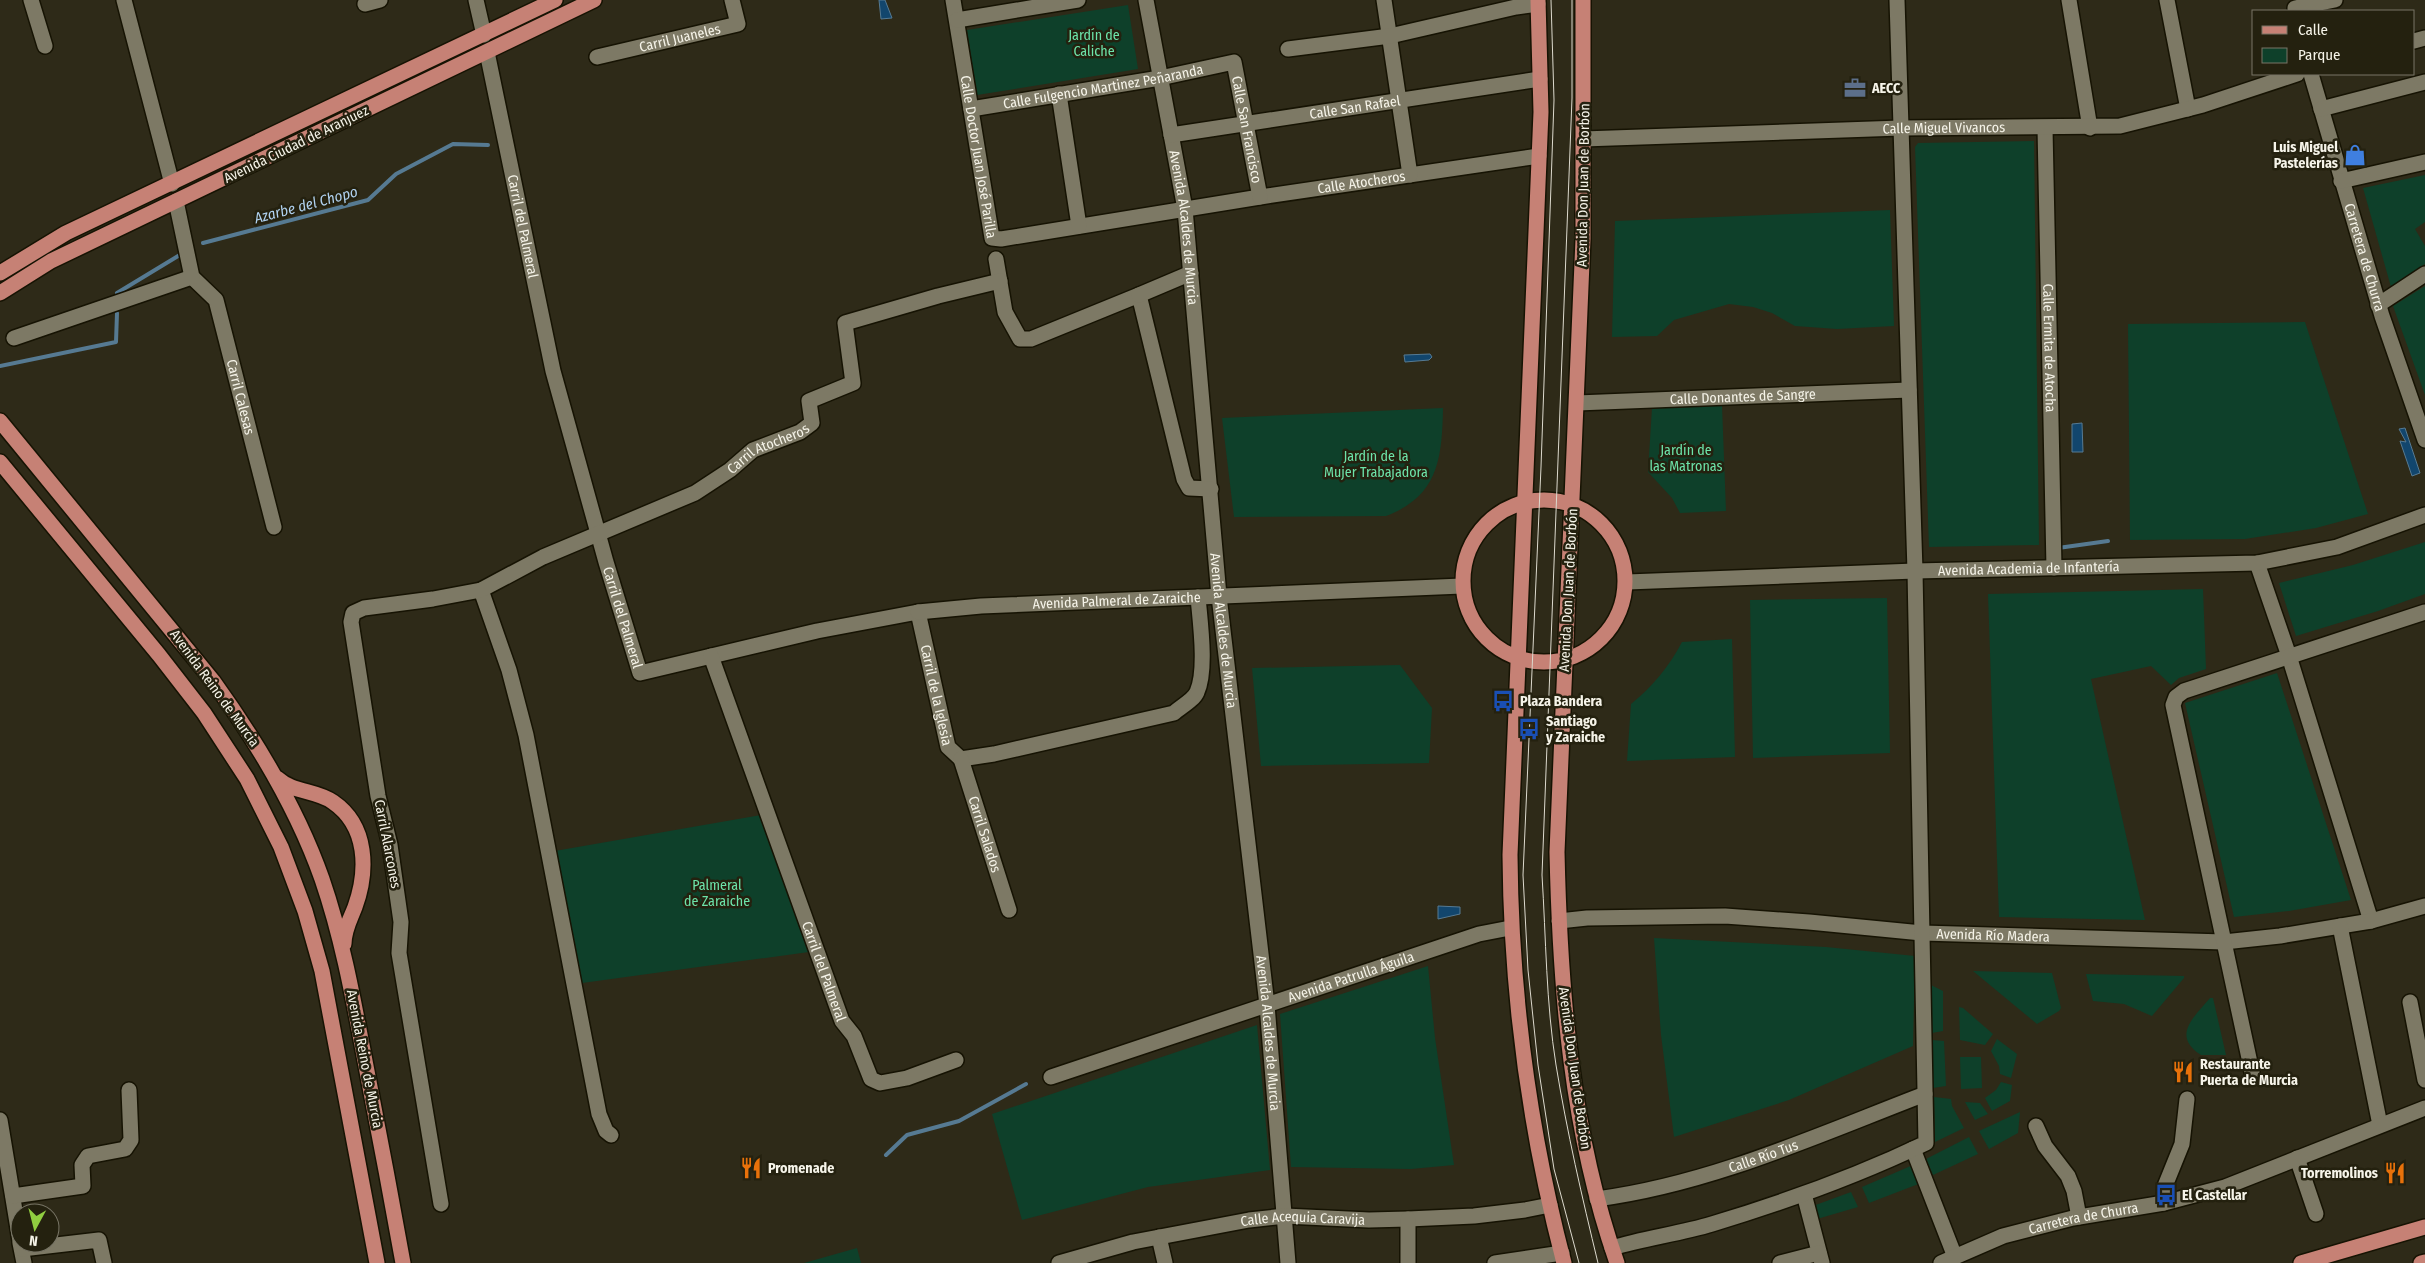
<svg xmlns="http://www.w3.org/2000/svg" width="2425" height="1263" viewBox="0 0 2425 1263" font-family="'Fira Sans Condensed',sans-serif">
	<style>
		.green { fill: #0e402a }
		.water { fill: #12466d; stroke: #567a92 }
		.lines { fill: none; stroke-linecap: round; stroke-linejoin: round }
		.stream { stroke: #567a92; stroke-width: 4 }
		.minor-casing { stroke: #161303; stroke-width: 18 }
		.major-casing { stroke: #161303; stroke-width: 18 }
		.minor { stroke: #7d7965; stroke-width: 15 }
		.major { stroke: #c68175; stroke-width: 15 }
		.tram { stroke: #dddace; stroke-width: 1 }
		.labels { text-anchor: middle; stroke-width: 5; stroke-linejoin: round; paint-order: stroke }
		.park-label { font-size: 14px; fill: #6de4aa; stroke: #24210f }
		.street-label { font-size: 14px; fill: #f6f4e9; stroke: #24210f }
		.poi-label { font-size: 14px; font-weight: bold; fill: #f6f4e9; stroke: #24210f; text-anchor: start }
		.water-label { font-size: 15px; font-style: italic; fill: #b0d1ef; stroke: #24210f }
	</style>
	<rect width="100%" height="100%" fill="#2e2a18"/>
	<path class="green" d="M1128,5L1138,69L977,95L967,30Z
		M2034,141L2039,545L1929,547L1915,147L1918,143Z
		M2425,175V222L2415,229L2425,246V264L2391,287L2363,188Z
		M1890,210L1894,326L1837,329L1795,326L1772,313L1753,307L1729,304L1674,320L1657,336L1612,337L1615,221Z
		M2425,286V395L2393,306Z
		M2305,322L2368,514L2316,528L2245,539L2130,540L2128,324Z
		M1722,405L1726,511L1680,513L1672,498L1648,472L1652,408Z
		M1443,408C1442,460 1438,496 1386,516L1234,517L1222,418Z
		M2425,542V594L2378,611L2296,636L2279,583L2353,565Z
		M2203,589L2206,669L2179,678L2171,685L2151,666L2091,679L2145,920L1999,917L1988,594Z
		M1887,598L1890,753L1753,758L1750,600Z
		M1732,639L1735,757L1627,761L1631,704C1653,686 1668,668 1682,642Z
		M1400,665L1432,708L1429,763L1261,766L1252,668Z
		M2277,673L2351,900L2289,911L2234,917L2185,703Z
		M767,814L816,951L575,984L549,852Z
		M1654,938L1826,947L1915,956L1913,1046L1789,1100L1674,1137L1661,1035Z
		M1428,966L1435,1038L1454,1165L1411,1169L1291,1167L1280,1014Z
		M1973,971L2052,973L2061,1008L2059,1011L2037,1024Z
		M2086,974L2184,976V978L2152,1016L2124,1004L2093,1001Z
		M1931,985L1943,991V1031L1932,1033Z
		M2210,998H2213L2226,1055H2201C2171,1036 2194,1017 2210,998Z
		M1959,1007L1963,1008L1993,1034L1985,1045L1960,1040Z
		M1257,1025L1270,1170L1148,1187L1022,1220L992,1114Z
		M1997,1039L2017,1054L2011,1078L2000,1074L1999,1066L1991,1051Z
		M1932,1040L1944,1041L1946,1086L1933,1088Z
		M1960,1057H1981L1982,1088L1961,1089Z
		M2001,1082L2012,1085L2010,1101L1992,1111L1985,1098L1996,1090Z
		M1934,1097L1951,1099L1952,1106L1964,1128L1935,1142Z
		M1965,1102L1980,1103L1988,1114L1975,1120Z
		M2020,1112L2018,1133L1989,1149L1979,1131Z
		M1969,1137L1978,1154L1933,1175L1926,1159Z
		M1913,1165L1921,1183L1869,1203L1862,1187Z
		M1851,1192L1858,1207L1817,1219L1813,1206Z
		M857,1248L861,1263H804Z"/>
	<path class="water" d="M879,0H885L892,18L881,19Z
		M1430,354L1432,357L1429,360L1405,362L1404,355Z
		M2082,423L2083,452H2072V424Z
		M2405,428L2420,473L2412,476L2400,441L2406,442L2399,429Z
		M1438,906L1460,907V914L1438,919Z"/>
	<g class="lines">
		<path class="stream" d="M203,243L368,200L396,174L453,144L488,145
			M117,293L183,253
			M0,366L116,342L117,313
			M2058,548L2108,541
			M886,1155L907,1135L959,1121L1026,1084"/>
		<g class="minor-casing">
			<g id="minor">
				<path d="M31,0L45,46"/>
				<path d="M124,0L172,184"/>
				<path d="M476,0L484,35"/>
				<path id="s1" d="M953,0L992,238L1001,239L1260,197L1539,156"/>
				<path id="s2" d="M1146,0L1185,209L1219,596L1267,1005L1288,1263"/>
				<path d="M1384,0L1410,175"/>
				<path d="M2069,0L2090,128"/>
				<path d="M2167,0L2188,109"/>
				<path d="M365,4L380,0"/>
				<path d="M2295,8L2335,0"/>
				<path d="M957,20L1078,0"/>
				<path d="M2414,41L2425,38"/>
				<path d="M1288,49L1390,36L1516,7L1538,4"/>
				<path id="s3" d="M487,52L553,371L606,562L640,673L817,631L918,612L948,747L961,759L994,754L1174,713C1180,707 1194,700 1197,692C1207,670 1200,621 1198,597"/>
				<path id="s4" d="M597,57L738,24L732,0"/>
				<path id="s5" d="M2311,74L2382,316L2425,440"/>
				<path d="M1059,94L1079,226"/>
				<path id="s6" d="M971,109L1160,78L1234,62L1260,197"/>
				<path d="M2321,109L2425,82"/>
				<path id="s7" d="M2045,128L2054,568"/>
				<path id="s8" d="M1171,135L1540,79"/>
				<path id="s9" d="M1583,139L1901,128L2120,126L2203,105L2297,74"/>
				<path d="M2341,181L2425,162"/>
				<path id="s10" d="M176,201L192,277L216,300L274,527"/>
				<path d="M996,259L1005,312L1020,339H1031L1139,295L1184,479L1189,488L1211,489"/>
				<path d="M1139,295L1191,273"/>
				<path d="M2378,305L2425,274"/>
				<path d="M14,338L192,277"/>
				<path id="s11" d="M1577,403L1909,390"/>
				<path d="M2257,563L2289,656L2371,921"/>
				<path id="s12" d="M1627,582L1915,571L2257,563L2337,547L2425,515"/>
				<path d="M481,590L509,670L526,735L599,1114L606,1131L611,1135"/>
				<path id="s13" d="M918,612L981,606L1462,586"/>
				<path id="s14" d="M711,656L842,1021L854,1036L871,1079L880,1083L907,1078L956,1060"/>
				<path id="s15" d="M961,759L1009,910"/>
				<path id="s16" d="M1559,921L1587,918L1725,916L1809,922L1922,933L2224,942L2280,936L2371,921L2425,906"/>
				<path d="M2340,926L2380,1125"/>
				<path d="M2410,1002L2425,1080"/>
				<path d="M2252,1072L2173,705L2176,697L2184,691L2425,612"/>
				<path id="s17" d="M1051,1077L1479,934L1510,928"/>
				<path d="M0,1120L20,1241"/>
				<path d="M2036,1126L2045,1146L2068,1176L2074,1191L2079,1217"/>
				<path d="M1913,1149L1955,1257"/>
				<path d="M2297,1158L2316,1214"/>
				<path d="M1804,1194L1822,1263"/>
				<path d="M13,1196L83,1186L82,1165L88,1156L125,1149L131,1140L129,1090"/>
				<path id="s18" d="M1597,1199C1711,1184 1818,1135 1925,1094"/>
				<path d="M2164,1203L2165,1186L2182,1144L2187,1099"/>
				<path id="s19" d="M441,1204L399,953L401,922L390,845L378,796L351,622L353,613L364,608L433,599L481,590L543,557L695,493L730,470L753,450L800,432L812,423L809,401L853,383L845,323L938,296L1000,281"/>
				<path d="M1159,1237L1165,1263"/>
				<path d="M20,1243L24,1263"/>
				<path d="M1612,1248C1644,1238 1679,1234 1712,1224C1785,1202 1857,1176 1926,1143L1915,571L1897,0"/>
				<path d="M22,1249L99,1240L104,1263"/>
				<path id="s20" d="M1059,1263L1133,1242L1249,1220L1285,1216L1369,1220L1408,1219L1474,1216L1525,1210L1550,1205"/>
				<path d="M1408,1263V1219"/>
				<path d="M1495,1263L1562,1253"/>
				<path d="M1780,1263L1819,1253"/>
				<path id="s21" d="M1941,1263L2003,1236L2073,1218L2164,1203L2225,1187L2425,1108"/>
			</g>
		</g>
		<g class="major-casing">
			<path id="major" d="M1538,0L1541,112L1510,855C1511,993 1529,1129 1564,1263
				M1583,0V239L1557,852C1560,990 1571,1132 1617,1263
				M0,273L66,233L555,0
				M0,293L51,261L594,0
				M0,421L213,681C257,742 297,808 322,879C343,940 354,1003 366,1066C379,1132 391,1197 403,1263
				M0,462L159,655L204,713L247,779L281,847L305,911L322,971L377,1263
				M1463 581a81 81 0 1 1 162 0a81 81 0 1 1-162 0Z
				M277,778C293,793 316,790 333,802C368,826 368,871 355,907C350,920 344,930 344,944
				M2301,1263L2425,1227
				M2421,1263L2425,1262"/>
		</g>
		<use href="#minor" class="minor"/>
		<use href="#major" class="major"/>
		<path class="tram" d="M1551,0L1554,100L1541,467L1523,875L1528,970L1538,1065L1554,1169L1579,1263
			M1572,0V98L1542,875C1546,938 1546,1003 1556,1065C1567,1132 1582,1197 1598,1263"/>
	</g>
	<defs>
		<g id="office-bare" transform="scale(1.725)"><path d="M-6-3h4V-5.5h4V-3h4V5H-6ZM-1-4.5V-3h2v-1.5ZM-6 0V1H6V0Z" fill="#5c6f8a" stroke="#24210f" stroke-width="2.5" paint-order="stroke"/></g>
		<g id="shop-bare" transform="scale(1.725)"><path d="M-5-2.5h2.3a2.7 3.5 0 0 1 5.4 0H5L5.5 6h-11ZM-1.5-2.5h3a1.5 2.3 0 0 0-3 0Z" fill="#3f7fe0" stroke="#24210f" stroke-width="2.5" paint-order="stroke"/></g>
		<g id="bus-bare" transform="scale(1.725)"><path d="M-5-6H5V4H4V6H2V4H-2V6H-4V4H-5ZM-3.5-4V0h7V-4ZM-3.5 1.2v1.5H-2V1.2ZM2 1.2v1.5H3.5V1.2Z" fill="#1a4fb4" stroke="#24210f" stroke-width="2.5" paint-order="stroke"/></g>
		<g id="restaurant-bare" transform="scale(1.725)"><path d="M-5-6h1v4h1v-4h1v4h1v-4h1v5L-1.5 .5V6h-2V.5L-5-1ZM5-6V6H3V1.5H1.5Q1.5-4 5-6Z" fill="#e8710a" stroke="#24210f" stroke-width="2.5" paint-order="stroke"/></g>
	</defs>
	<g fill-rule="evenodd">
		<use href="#office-bare" x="1855" y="88"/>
		<use href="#shop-bare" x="2355" y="155"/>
		<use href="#bus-bare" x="1503" y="701"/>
		<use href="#bus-bare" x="1529" y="729"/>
		<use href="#restaurant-bare" x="2183" y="1072"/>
		<use href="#restaurant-bare" x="751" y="1168"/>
		<use href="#restaurant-bare" x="2395" y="1173"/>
		<use href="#bus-bare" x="2166" y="1195"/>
	</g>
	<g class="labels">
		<g class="park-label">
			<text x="1094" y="40">Jardín de<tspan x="1094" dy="16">Caliche</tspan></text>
			<text x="1686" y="455">Jardín de<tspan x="1686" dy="16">las Matronas</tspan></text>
			<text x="1376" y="461">Jardín de la<tspan x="1376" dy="16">Mujer Trabajadora</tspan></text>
			<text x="717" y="890">Palmeral<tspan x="717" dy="16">de Zaraiche</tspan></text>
		</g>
		<g class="street-label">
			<text dy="5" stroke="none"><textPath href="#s4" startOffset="85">Carril Juaneles</textPath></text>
			<text dy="5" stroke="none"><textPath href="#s6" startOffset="134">Calle Fulgencio Martinez Peñaranda</textPath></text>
			<text dy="5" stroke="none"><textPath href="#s8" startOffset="186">Calle San Rafael</textPath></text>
			<text dy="5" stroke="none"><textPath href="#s6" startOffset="336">Calle San Francisco</textPath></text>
			<text dy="5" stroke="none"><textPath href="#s9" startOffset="361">Calle Miguel Vivancos</textPath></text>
			<text transform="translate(296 144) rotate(-26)" y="5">Avenida Ciudad de Aranjuez</text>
			<text dy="5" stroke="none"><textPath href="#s1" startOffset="159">Calle Doctor Juan José Parilla</textPath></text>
			<text dy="5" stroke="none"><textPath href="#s1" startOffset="615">Calle Atocheros</textPath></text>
			<text transform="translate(1583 185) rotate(-89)" y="5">Avenida Don Juan de Borbón</text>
			<text dy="5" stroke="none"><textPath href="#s3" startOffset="178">Carril del Palmeral</textPath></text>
			<text dy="5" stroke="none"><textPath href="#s2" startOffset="231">Avenida Alcaldes de Murcia</textPath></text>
			<text dy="5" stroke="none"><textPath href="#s5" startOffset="191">Carretera de Churra</textPath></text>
			<text dy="5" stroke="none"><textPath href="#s7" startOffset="220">Calle Ermita de Atocha</textPath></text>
			<text dy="5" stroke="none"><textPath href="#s11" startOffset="166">Calle Donantes de Sangre</textPath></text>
			<text dy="5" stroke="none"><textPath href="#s10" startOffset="211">Carril Calesas</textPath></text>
			<text dy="5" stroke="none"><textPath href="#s19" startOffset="1051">Carril Atocheros</textPath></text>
			<text dy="5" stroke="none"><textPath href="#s12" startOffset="402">Avenida Academia de Infantería</textPath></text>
			<text transform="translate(1568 590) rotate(-87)" y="5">Avenida Don Juan de Borbón</text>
			<text dy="5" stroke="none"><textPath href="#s13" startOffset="199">Avenida Palmeral de Zaraiche</textPath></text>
			<text dy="5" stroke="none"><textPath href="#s3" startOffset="582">Carril del Palmeral</textPath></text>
			<text dy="5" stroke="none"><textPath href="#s2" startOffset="636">Avenida Alcaldes de Murcia</textPath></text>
			<text transform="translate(215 688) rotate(54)" y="5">Avenida Reino de Murcia</text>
			<text dy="5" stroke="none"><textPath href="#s3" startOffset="1010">Carril de la Iglesia</textPath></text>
			<text dy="5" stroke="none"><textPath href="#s15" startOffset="79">Carril Salados</textPath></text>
			<text transform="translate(388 844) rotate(79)" y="5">Carril Alarcones</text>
			<text dy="5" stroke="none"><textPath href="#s16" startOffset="435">Avenida Río Madera</textPath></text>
			<text dy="5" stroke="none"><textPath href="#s14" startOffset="335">Carril del Palmeral</textPath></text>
			<text dy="5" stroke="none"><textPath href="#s17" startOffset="316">Avenida Patrulla Águila</textPath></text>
			<text dy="5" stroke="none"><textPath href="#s2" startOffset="1041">Avenida Alcaldes de Murcia</textPath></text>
			<text transform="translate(365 1059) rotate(79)" y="5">Avenida Reino de Murcia</text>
			<text transform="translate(1575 1068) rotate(82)" y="5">Avenida Don Juan de Borbón</text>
			<text dy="5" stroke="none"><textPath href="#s18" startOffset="172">Calle Río Tus</textPath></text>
			<text dy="5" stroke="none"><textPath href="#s21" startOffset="150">Carretera de Churra</textPath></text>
			<text dy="5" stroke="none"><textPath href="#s20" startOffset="249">Calle Acequia Caravija</textPath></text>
		</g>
		<g class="poi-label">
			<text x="1872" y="93">AECC</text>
			<text x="2338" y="152" text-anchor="end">Luis Miguel<tspan x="2338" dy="16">Pastelerías</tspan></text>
			<text x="1520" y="706">Plaza Bandera</text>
			<text x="1546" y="726">Santiago<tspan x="1546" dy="16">y Zaraiche</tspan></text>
			<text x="2200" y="1069">Restaurante<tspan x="2200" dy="16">Puerta de Murcia</tspan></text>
			<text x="768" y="1173">Promenade</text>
			<text x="2378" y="1178" text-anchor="end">Torremolinos</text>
			<text x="2182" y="1200">El Castellar</text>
		</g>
		<g class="water-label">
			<text transform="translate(306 205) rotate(-15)" y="5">Azarbe del Chopo</text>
		</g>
	</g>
	<rect x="2252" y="10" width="162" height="65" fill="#24210f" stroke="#787566"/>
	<rect x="2262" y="26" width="25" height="8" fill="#c68175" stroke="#787566"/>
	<text x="2298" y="35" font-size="15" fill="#f6f4e9">Calle</text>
	<rect x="2262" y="48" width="25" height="15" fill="#0e402a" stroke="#787566"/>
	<text x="2298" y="60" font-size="15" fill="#f6f4e9">Parque</text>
	<g transform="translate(35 1228) rotate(187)"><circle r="24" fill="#24210f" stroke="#787566"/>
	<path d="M0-4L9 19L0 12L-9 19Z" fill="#90cd40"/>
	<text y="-8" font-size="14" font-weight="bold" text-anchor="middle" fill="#f6f4e9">N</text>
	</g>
</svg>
